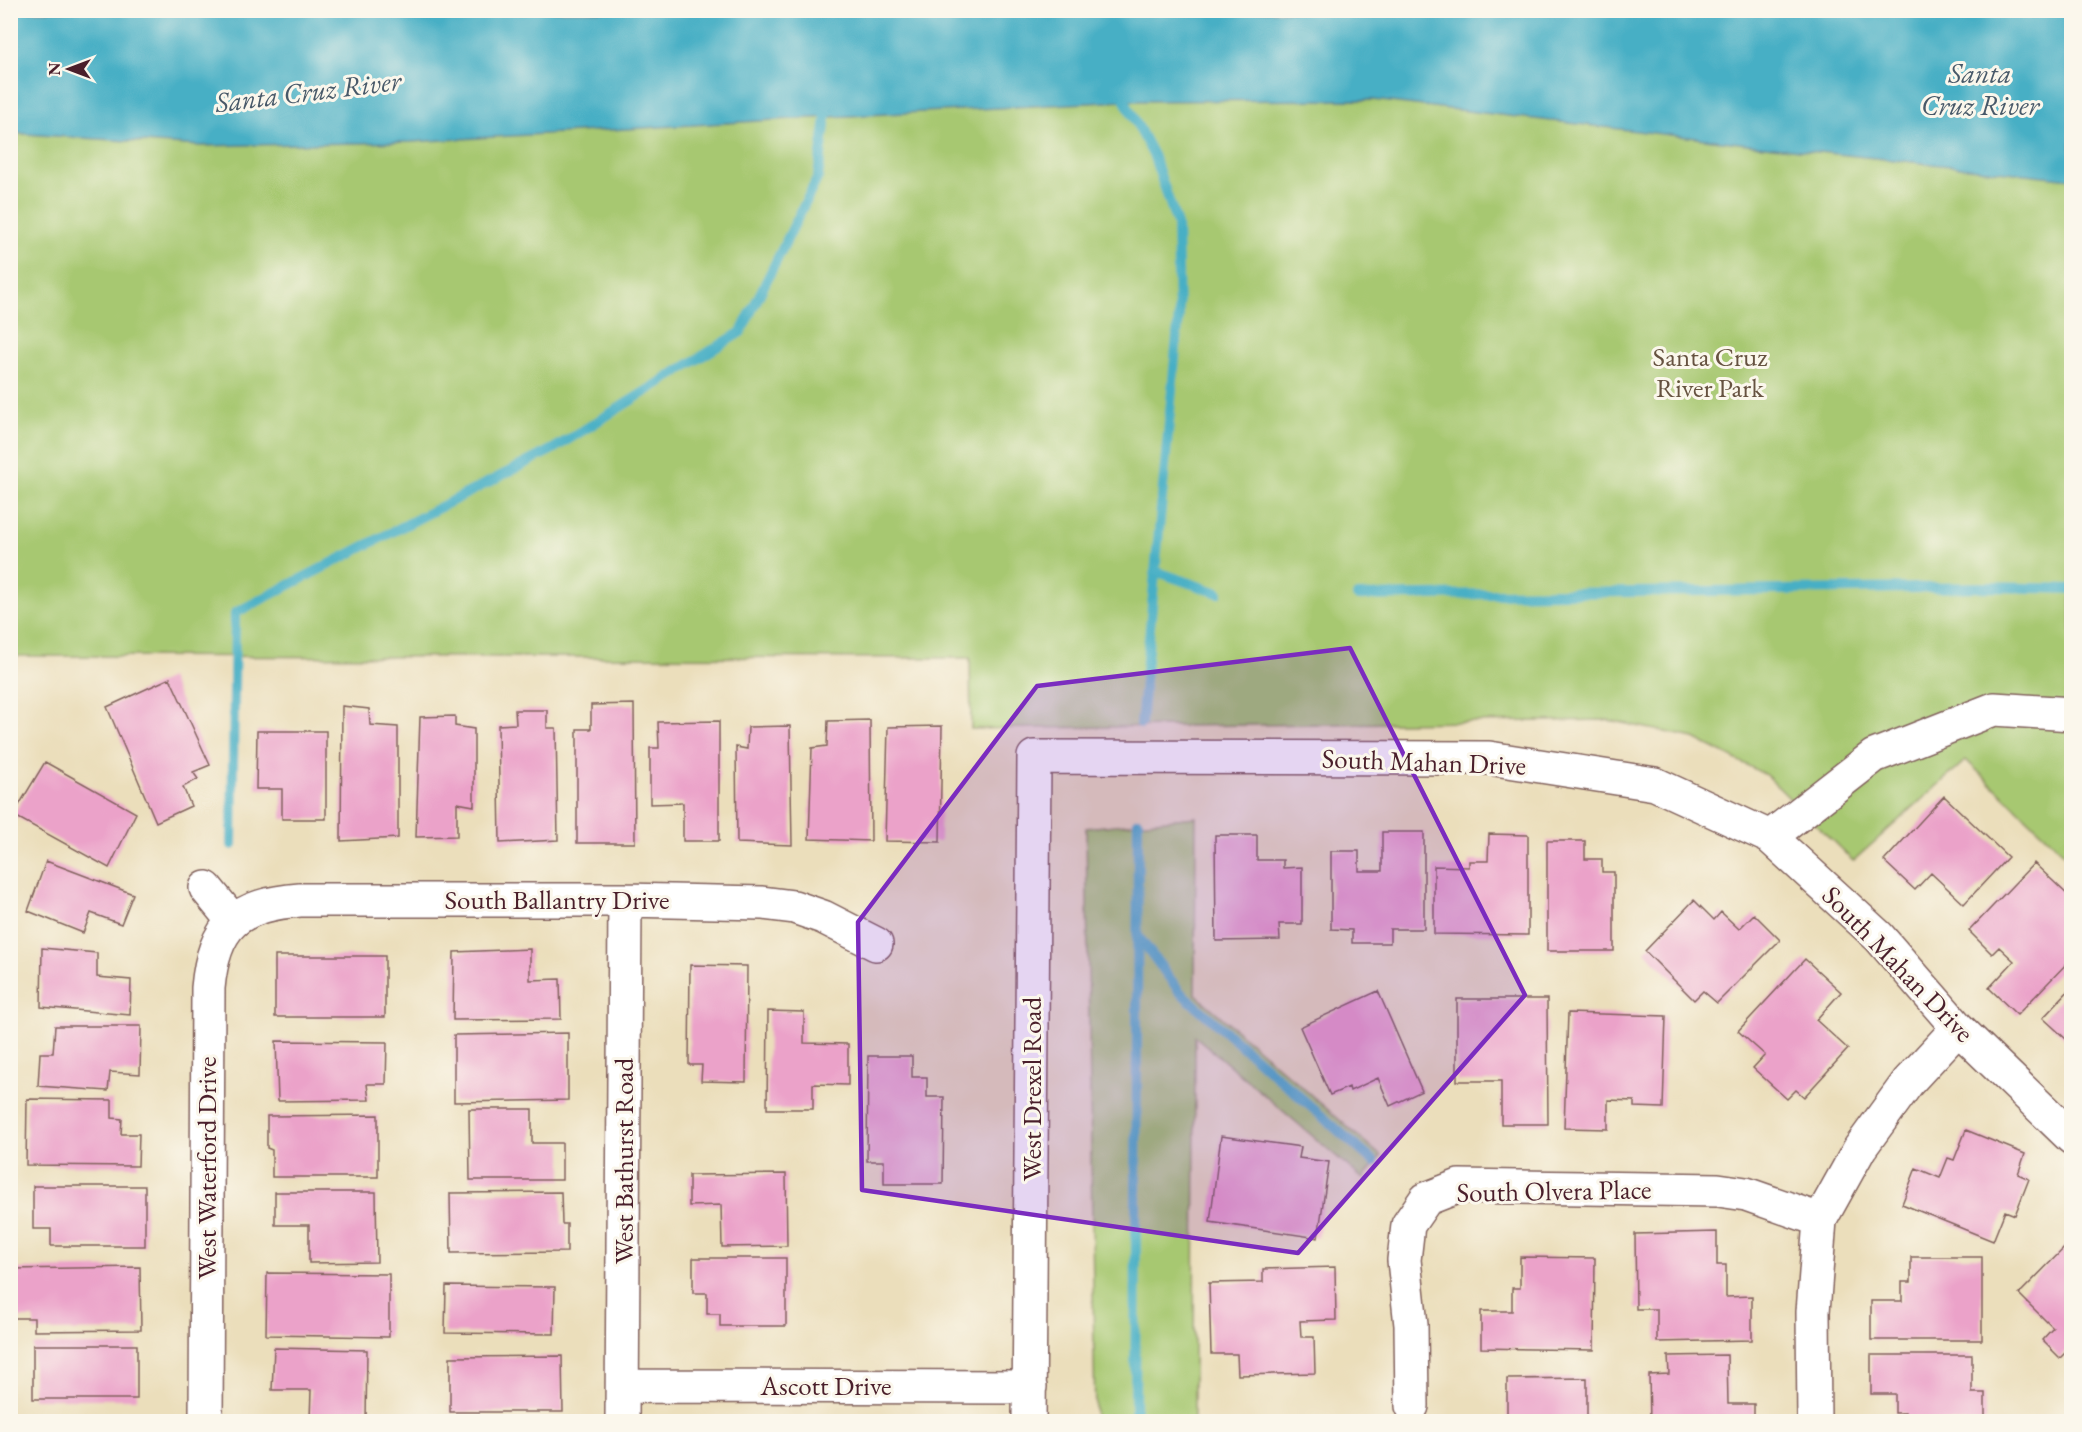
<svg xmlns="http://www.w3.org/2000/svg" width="2082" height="1432" viewBox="0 0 2082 1432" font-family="'EB Garamond',serif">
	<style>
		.green { fill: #a7c871; stroke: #78744e; stroke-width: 1.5 }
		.water { fill: #46afc5; stroke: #486778; stroke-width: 1.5 }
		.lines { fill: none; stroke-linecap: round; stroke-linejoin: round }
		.stream { stroke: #46afc5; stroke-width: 10 }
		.building { fill: #eba2c9 }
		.minor-casing { stroke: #82625d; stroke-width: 36 }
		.minor { stroke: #fff; stroke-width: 33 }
		.marked { fill: #7b2cbf; fill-opacity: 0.2; stroke: #7b2cbf; stroke-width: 4.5; stroke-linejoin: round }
		.labels { text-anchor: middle; stroke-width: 6; stroke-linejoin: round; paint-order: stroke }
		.park-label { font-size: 27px; fill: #665240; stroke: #fbf7ec }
		.street-label { font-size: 27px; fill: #4a1f2b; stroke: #fbf7ec }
		.water-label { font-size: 28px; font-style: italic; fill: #485969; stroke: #fbf7ec }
	</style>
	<rect width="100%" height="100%" fill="#fbf7ec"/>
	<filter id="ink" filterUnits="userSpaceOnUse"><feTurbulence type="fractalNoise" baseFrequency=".0167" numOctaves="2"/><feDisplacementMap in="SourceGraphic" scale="12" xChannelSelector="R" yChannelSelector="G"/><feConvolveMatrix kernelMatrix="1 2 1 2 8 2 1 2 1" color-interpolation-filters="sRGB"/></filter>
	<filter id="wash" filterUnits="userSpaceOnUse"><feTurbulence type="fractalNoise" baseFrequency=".008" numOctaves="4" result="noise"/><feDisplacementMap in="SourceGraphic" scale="24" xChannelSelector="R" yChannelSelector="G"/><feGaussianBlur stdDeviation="1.35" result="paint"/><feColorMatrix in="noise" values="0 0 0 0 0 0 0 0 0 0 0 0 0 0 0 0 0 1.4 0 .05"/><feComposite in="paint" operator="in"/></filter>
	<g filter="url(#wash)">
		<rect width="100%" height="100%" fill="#ebdebb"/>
		<path class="green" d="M11,11H2071V860L1966,760L1853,861L1766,775L1694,738L1608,720L971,729L970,658L11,656Z
			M1196,817L1195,994L1381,1156L1363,1179L1195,1036L1194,1421H1095L1086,828Z"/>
		<path class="water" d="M10,11H2071V179L1790,149L1373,100L1125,101L775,120L411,142L200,146L11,133Z"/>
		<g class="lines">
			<path class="stream" d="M1123,89L1125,101L1154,157L1177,224L1179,315L1141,724
				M1155,571L1218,593
				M1357,596L1990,587L2072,589
				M232,845L235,613L553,449L741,332L818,177L828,103
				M1138,936L1180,992L1374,1162
				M1135,1422L1138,822"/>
		</g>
		<g id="blocks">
			<path class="building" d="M170,678L210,765L193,772L198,779L183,787L191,806L156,822L107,707Z
				M634,704L635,843H577V729H591V705Z
				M342,706L369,709L370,725L398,727V838L341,841Z
				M515,710H547V728H556L558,840L500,843L498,725L516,724Z
				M455,716V726L474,729V806L457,803V836L416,837L420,717Z
				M870,720L871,841L809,839L812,748L827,746L828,721Z
				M719,721V841H683V803L650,804V748H659L658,722Z
				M790,726L792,845L737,843L736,747L747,749L748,727Z
				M942,726L940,842L885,841L888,727Z
				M257,731H326V819H282V789H256Z
				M45,762L136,813L109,868L13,815Z
				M1944,796L2008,857L1964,904L1931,873L1915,890L1884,861Z
				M1382,832H1424V929H1390V943H1352V930L1331,929V851H1359V871H1382Z
				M1489,834L1528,835V935L1434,934V866L1469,867V861H1488Z
				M1215,835H1257V860H1283V868L1302,867V924H1279L1280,940L1216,941Z
				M1547,841H1585V859H1602V872H1614V951H1547Z
				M46,861L133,894L121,924L91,913L83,933L28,911Z
				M2034,863L2072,899V958L2017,1015L1989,988L2014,961L1999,947L1992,954L1969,931Z
				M1694,900L1714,920L1721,912L1739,929L1754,914L1780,940L1717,1003L1703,991L1694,1000L1645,951Z
				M42,948L97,953V977L131,980L130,1015L41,1007Z
				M530,949V980L560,979L561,1019L453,1020L454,952Z
				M275,956H385V1017H275Z
				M1805,959L1841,992L1816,1020L1848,1049L1804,1097L1796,1090L1787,1099L1753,1068L1765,1055L1738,1031Z
				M690,965L747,966L746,1082L701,1081L702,1065H689Z
				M2072,987V1033L2066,1039L2043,1018Z
				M1378,991L1422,1091L1390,1106L1378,1078L1350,1091L1349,1087L1330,1095L1300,1027Z
				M1457,999H1547L1548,1124H1501V1081H1457Z
				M768,1011L804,1012V1043L848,1044V1085L813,1084V1109H767Z
				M1568,1013L1666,1016L1663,1108L1634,1107V1101L1608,1100V1129L1564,1128Z
				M55,1026H141L140,1074L110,1072L108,1091L38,1086L40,1053H53Z
				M568,1033V1100L454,1102V1035Z
				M276,1041L387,1042L386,1084H367L369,1100L278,1101Z
				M868,1056H912V1077H927V1097H944L943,1184H884V1161H867Z
				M27,1099L112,1100V1118L122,1119L121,1134H139L138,1166L26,1165Z
				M469,1109H532V1143H562V1180H470Z
				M378,1115V1177H272V1150L267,1148V1116Z
				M1966,1130L2025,1154L2018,1174L2029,1179L2015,1215L2005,1211L1993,1241L1902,1204L1916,1168L1940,1178L1948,1158L1954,1160Z
				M1221,1136L1301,1147L1299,1158L1329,1162L1318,1238L1210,1222Z
				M786,1174L787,1246L722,1247L721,1205L689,1206V1175Z
				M33,1186H145V1246H51V1229H33Z
				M275,1192H376L377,1262L309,1263V1225H275Z
				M561,1192L562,1224H567V1252L451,1253L450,1193Z
				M1717,1232V1265H1726V1297L1752,1296V1340L1657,1342V1309H1636L1635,1234Z
				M2072,1240V1346L2060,1358L2042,1340L2053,1328L2019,1294Z
				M1520,1257L1595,1258L1594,1350L1481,1348V1311H1512V1288H1520Z
				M1911,1257H1982V1340H1871V1301H1902V1282H1911Z
				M693,1258H786V1326H720V1314H707V1293H693Z
				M140,1267L141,1330L34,1331V1318H10V1269Z
				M1335,1267L1336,1320L1300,1321L1301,1337H1314L1315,1373L1238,1375L1237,1354H1211L1209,1283L1263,1282V1269Z
				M267,1273L389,1274V1337L266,1335Z
				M446,1286L555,1287L554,1334L445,1333Z
				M33,1345H137V1399H33Z
				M274,1348L367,1350L366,1421L310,1419L311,1390H272Z
				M1727,1355L1728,1404H1754V1422H1650L1649,1375L1669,1374L1668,1356Z
				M1871,1355H1972V1393H1985V1422H1905V1413H1895V1394H1871Z
				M562,1356L563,1412H450V1357Z
				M1587,1378V1422H1524V1418H1507V1379Z"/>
		</g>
	</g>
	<g filter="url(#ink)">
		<use href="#blocks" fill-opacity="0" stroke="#82625d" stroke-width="1.5"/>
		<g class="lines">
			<g class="minor-casing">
				<path id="minor" d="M1770,837L1874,756L1994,709L2072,714
					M206,888L233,921
					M623,1386L1030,1387
					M1412,1406L1411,1325L1404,1260L1408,1225L1426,1199L1459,1186L1718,1190L1746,1194L1820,1220
					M206,1422L208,988C214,924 238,905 300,900H625L762,903L794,907L823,917L876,944
					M622,1422L625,900
					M1029,1422L1034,757L1489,758L1655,784L1770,837L1879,937L1958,1028L2072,1138
					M1814,1422L1813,1312L1820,1220L1860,1148L1908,1082L1958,1028"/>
			</g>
			<use href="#minor" class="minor"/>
		</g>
	</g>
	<path class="marked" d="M1350,648L1525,995L1298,1253L862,1190L858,922L1037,686Z"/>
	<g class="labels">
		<g class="park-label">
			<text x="1710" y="366">Santa Cruz<tspan x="1710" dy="31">River Park</tspan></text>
		</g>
		<g class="street-label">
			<text transform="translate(1424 762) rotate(2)" y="9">South Mahan Drive</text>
			<text x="557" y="909">South Ballantry Drive</text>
			<text transform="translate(1898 964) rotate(46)" y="9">South Mahan Drive</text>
			<text transform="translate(1032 1089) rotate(-90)" y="9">West Drexel Road</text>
			<text transform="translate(624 1161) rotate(-90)" y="9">West Bathurst Road</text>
			<text transform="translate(207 1168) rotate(-90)" y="9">West Waterford Drive</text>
			<text transform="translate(1554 1191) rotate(-1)" y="9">South Olvera Place</text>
			<text x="826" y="1395">Ascott Drive</text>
		</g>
		<g class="water-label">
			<text x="1980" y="83">Santa<tspan x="1980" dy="32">Cruz River</tspan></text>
			<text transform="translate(308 91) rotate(-7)" y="10">Santa Cruz River</text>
		</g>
	</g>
	<rect width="2082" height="1432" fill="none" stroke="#fbf7ec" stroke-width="36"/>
	<g transform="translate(69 69) rotate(270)" stroke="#fbf7ec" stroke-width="4.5" paint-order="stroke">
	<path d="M0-4.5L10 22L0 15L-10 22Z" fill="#4a1f2b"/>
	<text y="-9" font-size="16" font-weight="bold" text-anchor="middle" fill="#4a1f2b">N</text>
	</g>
</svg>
